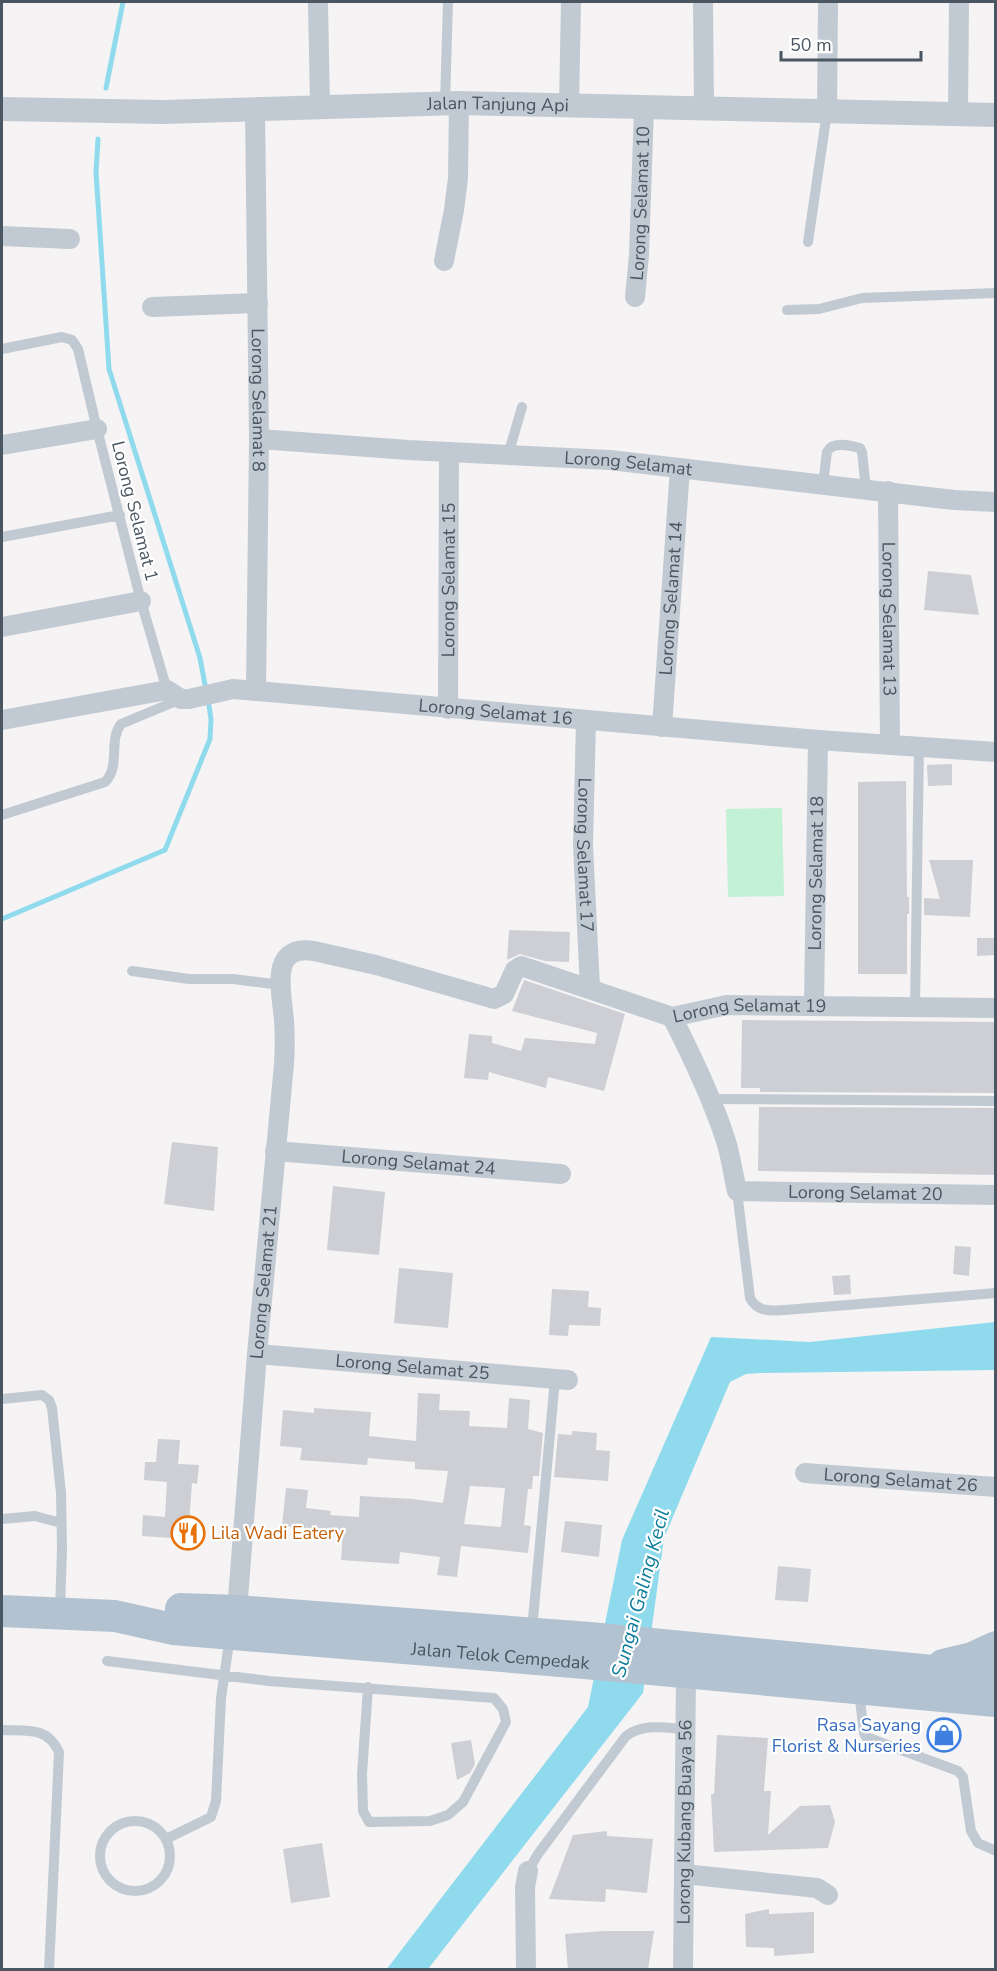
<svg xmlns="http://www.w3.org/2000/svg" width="997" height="1971" viewBox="0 0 997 1971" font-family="'Nunito Sans',sans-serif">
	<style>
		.green { fill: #c3f1d5 }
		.water { fill: #90daee }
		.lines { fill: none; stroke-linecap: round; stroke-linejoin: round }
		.stream { stroke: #90daee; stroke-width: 5 }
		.building { fill: #cdcfd5; fill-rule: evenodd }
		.service { stroke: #c1cad2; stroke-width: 10 }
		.minor { stroke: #c1cad2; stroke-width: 20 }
		.tertiary { stroke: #c1cad2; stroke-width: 24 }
		.primary { stroke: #b3c2d1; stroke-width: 32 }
		.labels { text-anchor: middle; stroke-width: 4.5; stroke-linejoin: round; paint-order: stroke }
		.street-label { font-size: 18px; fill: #4a5661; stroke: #fff }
		.food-label { font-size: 18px; fill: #c56008; stroke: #fff; text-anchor: start }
		.shop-label { font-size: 18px; fill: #366cbe; stroke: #fff; text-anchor: end }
		.water-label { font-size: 20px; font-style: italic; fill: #0c7c9b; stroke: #fff }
	</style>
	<rect width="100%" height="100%" fill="#f5f3f3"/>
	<path class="green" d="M782,808L784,896L728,897L726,809Z"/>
	<path class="water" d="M995,1322V1370L760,1373L746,1374L730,1382L664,1538L643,1693L428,1969L386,1970L588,1707L622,1540L711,1337L810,1342Z"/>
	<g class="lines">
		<path class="stream" d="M106,88L123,2
			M98,139L96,172L109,369L200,658L206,690
			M2,919L165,850L210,739L211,719L208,699"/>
	</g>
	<path class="building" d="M928,571L971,575L979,615L924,610Z
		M952,764V785L928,786L927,765Z
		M906,781L907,897H909V914H907V974H858V782Z
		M929,860H973L970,917L924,915V898L940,899Z
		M509,930L570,932L569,962L545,961L520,954L507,960Z
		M977,938H996V955L977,956Z
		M524,980L625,1014L604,1091L548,1077L546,1088L489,1072L488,1080L464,1078L469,1034L492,1036V1043L521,1051L525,1038L595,1044L597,1033L512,1011Z
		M742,1020L995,1022L994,1093L760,1092V1088H741Z
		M759,1107L994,1108L996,1175L758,1171Z
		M172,1142L218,1147L214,1211L164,1204Z
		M333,1186L385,1192L379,1255L327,1250Z
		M955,1246L971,1247L969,1276L953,1274Z
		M399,1268L453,1273L448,1328L394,1323Z
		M850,1275L851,1294L834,1295L832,1276Z
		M552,1289L589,1291L588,1307L601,1308L600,1326L569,1325L568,1336L549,1335Z
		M418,1393L440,1394L439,1410L470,1411L469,1426L507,1428L509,1398L530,1400L528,1429L543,1433L539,1476H533L532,1489H528L524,1525L531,1526L528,1553L461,1546L457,1577L437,1575L440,1557L400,1552L399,1564L341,1560L343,1532L282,1526L286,1488L308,1490L306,1508L331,1511L330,1515L359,1517L360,1496L413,1499L443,1503L448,1471L415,1469V1462L368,1458L367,1465L300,1460L302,1448L280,1446L283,1410L314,1413V1408L371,1412L369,1436L416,1441ZM470,1486L505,1488L501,1527L464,1524Z
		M572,1431L597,1433L596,1450L610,1451L608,1481L554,1477L558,1434L572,1435Z
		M158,1439L180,1440L178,1464L199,1465L197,1484L192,1483L188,1539L142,1536L143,1515L165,1517L167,1482L144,1480L145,1462H156Z
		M565,1521L602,1525L599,1557L561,1552Z
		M778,1566L811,1569L808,1602L775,1600Z
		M717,1735L768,1738L764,1791H771L768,1835L800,1806L830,1805L835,1822L828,1848L714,1852L711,1794H714Z
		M471,1740L475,1764L470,1773L457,1780L451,1743Z
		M607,1831V1836L653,1839L647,1893L606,1889L605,1902L549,1899L573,1835Z
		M322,1843L330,1897L291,1903L283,1849Z
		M769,1909V1914L814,1912V1953L774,1956V1948L746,1947L745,1914Z
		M604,1931H654L648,1970H568L565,1934Z"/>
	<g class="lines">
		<path class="service" d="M445,103L448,2
			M808,242L827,112
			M787,310L819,309L862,298L996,293
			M2,349L62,337L72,340L78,349L97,429L141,601L167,690
			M508,455L522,407
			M823,484L827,452C832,441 849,445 860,448L862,452L866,489
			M2,537L120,515
			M2,815L105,782C121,766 108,741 121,724L181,699
			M132,971L189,979H233L281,985
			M915,1007L919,747
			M711,1099L996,1101
			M737,1191L750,1298C757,1312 771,1311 785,1310L996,1293
			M2,1399L42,1395L49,1400L52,1408L61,1493L62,1549L60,1610
			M2,1519L35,1516L61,1523
			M532,1630L555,1379
			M107,1661L269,1681L494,1698L503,1709L506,1722L463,1802L448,1815L430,1821L369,1822L363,1811L362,1774L368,1687
			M859,1692L864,1733L866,1737L958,1771L963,1777L971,1831L978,1843L996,1851
			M2,1730C27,1731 47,1726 59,1752L49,1970
			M100 1856a35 35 0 1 1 70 0a35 35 0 1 1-70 0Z
			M166,1839L211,1817L216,1801L221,1698L230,1636
			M528,1871L538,1854L626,1736C644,1723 664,1728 685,1729"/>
		<g class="minor">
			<path d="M318,2L320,107"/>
			<path d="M703,2L704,109"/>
			<path d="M569,106L571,2"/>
			<path id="s1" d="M255,109L259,439L256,691"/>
			<path d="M827,112L828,2"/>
			<path d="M958,114L959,2"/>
			<path d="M2,236L70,239"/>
			<path d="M444,261L454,210L458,178L459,103"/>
			<path id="s2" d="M635,297L639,255L644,108"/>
			<path d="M152,307L258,303"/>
			<path id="s3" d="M259,439L408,450L610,460L954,500L996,502"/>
			<path d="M2,445L97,429"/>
			<path id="s4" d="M888,491L890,745"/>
			<path d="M2,627L141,601"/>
			<path id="s5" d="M448,709L449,452"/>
			<path id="s6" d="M2,720L167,690L181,699H189L233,689L818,740L996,752"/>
			<path id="s7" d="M586,721L583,845L590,988"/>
			<path id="s8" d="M662,727L680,468"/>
			<path id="s9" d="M814,1005L818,740"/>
			<path id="s10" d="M672,1017C693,1058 712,1098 726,1141C731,1157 733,1174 737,1191L996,1195"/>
			<path id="s11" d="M275,1151L561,1174"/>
			<path id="s12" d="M257,1354L568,1380"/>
			<path id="s13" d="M805,1473L996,1487"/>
			<path id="s14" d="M237,1611L257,1354L284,1064C285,1049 285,1035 284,1021C282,992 268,944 314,951L376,965L494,999L504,994L515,970L521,966L672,1017L727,1005L996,1008"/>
			<path d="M684,1874L817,1888L828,1895"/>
			<path d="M526,1970L525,1887L528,1871"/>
			<path id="s15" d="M683,1970L686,1673"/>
		</g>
		<path class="tertiary" id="s16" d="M2,109L163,112L459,103L996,115"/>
		<g class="primary">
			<path d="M181,1609L237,1611L590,1638L996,1677"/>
			<path id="s17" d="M2,1611L115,1616L173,1629L585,1663L996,1701"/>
			<path d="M943,1665L972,1658L996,1647"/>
		</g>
	</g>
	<defs>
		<g id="restaurant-ring" transform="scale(1.725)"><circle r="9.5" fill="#fff" stroke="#e8710a" stroke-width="1.5"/><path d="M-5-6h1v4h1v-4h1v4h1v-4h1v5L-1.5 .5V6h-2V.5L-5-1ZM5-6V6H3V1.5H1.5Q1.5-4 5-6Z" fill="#e8710a"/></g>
		<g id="shop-ring" transform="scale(1.725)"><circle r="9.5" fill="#fff" stroke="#3f7fe0" stroke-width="1.5"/><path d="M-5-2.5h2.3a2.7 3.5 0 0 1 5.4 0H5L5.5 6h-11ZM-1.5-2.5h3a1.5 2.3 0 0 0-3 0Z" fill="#3f7fe0"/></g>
	</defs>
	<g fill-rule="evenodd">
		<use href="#restaurant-ring" x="188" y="1533"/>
		<use href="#shop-ring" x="944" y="1735"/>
	</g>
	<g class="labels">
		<g class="street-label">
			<text dy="6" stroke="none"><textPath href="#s16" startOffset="496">Jalan Tanjung Api</textPath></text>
			<text dy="6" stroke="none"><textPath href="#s2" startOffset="94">Lorong Selamat 10</textPath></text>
			<text dy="6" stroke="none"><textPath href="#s1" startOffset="291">Lorong Selamat 8</textPath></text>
			<text dy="6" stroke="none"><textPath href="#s3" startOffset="370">Lorong Selamat</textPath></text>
			<text transform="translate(135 511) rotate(76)" y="6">Lorong Selamat 1</text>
			<text dy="6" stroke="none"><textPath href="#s5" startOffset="129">Lorong Selamat 15</textPath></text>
			<text dy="6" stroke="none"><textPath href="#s8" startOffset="129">Lorong Selamat 14</textPath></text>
			<text dy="6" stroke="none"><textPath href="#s4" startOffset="128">Lorong Selamat 13</textPath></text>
			<text dy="6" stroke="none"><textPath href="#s6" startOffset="501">Lorong Selamat 16</textPath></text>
			<text dy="6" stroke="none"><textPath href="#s7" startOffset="134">Lorong Selamat 17</textPath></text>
			<text dy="6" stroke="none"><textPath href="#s9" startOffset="132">Lorong Selamat 18</textPath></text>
			<text dy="6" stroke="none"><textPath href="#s14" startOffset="1155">Lorong Selamat 19</textPath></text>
			<text dy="6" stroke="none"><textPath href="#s11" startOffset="144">Lorong Selamat 24</textPath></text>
			<text dy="6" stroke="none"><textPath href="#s10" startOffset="315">Lorong Selamat 20</textPath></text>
			<text dy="6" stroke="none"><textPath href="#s14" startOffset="330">Lorong Selamat 21</textPath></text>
			<text dy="6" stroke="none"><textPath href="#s12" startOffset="156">Lorong Selamat 25</textPath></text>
			<text dy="6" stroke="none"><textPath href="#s13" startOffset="96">Lorong Selamat 26</textPath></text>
			<text dy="6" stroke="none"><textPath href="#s17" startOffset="501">Jalan Telok Cempedak</textPath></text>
			<text dy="6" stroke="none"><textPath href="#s15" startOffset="148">Lorong Kubang Buaya 56</textPath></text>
		</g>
		<g class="food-label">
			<text x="211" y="1539">Lila Wadi Eatery</text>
		</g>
		<g class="shop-label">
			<text x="921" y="1731">Rasa Sayang<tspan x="921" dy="21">Florist &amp; Nurseries</tspan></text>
		</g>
		<g class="water-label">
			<text transform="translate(640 1593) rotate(-75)" y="7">Sungai Galing Kecil</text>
		</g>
	</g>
	<rect width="997" height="1971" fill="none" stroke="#4a5661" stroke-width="6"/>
	<path d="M781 51v9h140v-9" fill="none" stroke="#4a5661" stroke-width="3"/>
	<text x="790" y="51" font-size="18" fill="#4a5661" stroke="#ffffff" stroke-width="4.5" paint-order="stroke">50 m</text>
</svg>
